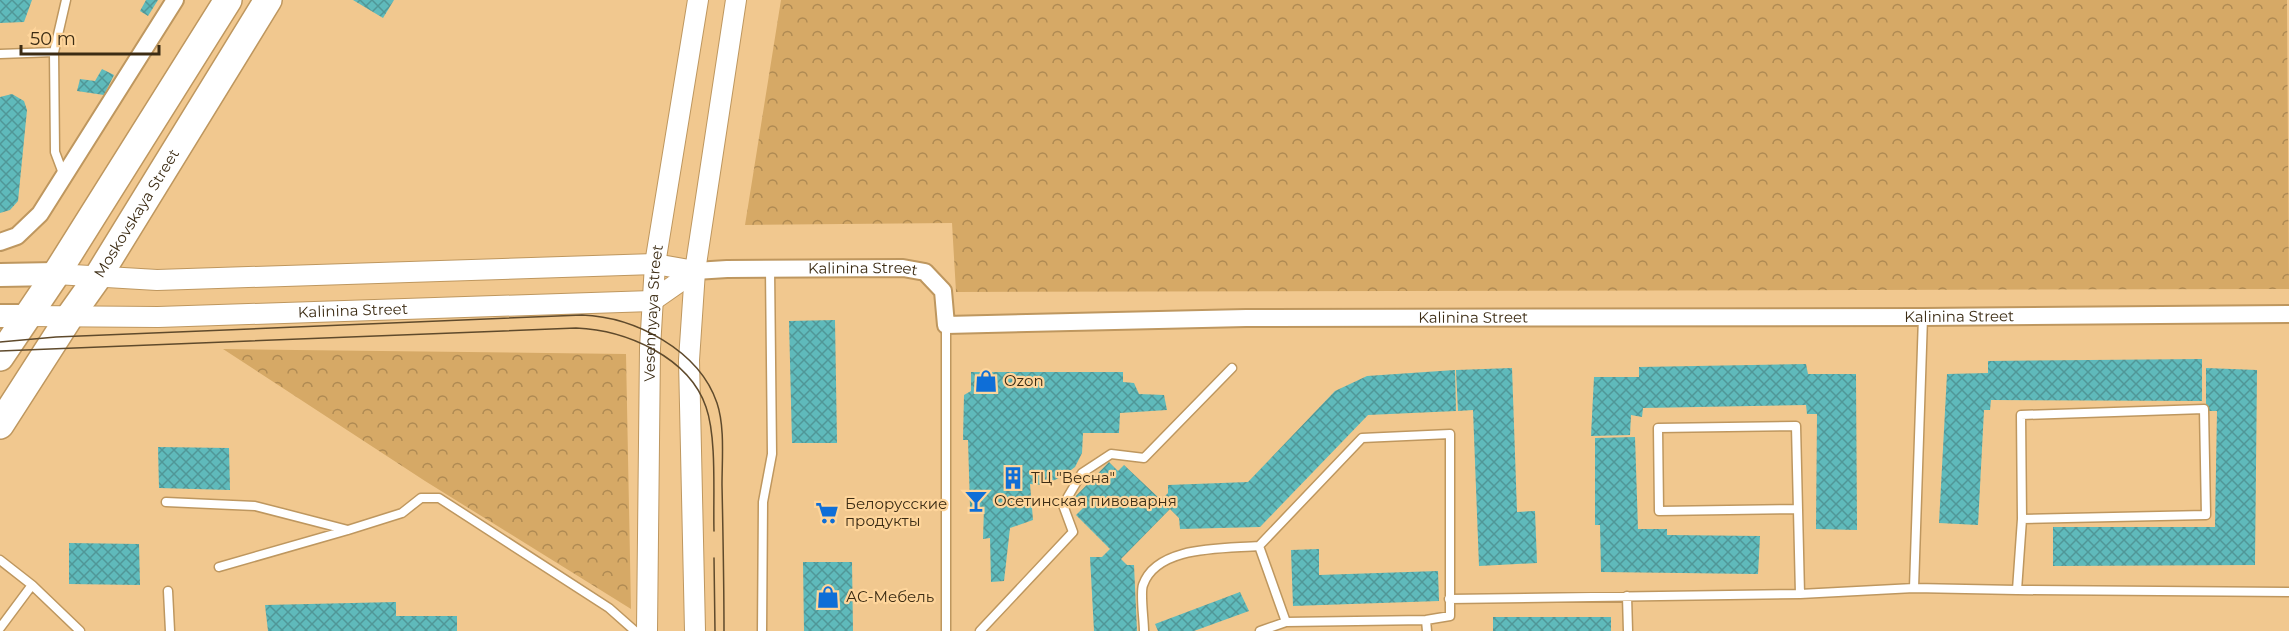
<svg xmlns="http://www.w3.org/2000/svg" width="2289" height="631" viewBox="0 0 2289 631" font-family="Montserrat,sans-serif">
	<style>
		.park { fill: url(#park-crowns) }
		.building { fill: url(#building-cross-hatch) }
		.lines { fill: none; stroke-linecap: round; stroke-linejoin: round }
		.service-casing { stroke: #be975f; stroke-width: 11 }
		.minor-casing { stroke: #be975f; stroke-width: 20 }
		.tertiary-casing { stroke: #be975f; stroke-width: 22 }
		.secondary-casing { stroke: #be975f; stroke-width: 26 }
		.trunk-casing { stroke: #be975f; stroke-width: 30 }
		.service { stroke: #fff; stroke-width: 8 }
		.minor { stroke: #fff; stroke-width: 16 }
		.tertiary { stroke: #fff; stroke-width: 20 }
		.secondary { stroke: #fff; stroke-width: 22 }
		.trunk { stroke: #fff; stroke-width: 27 }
		.tram { stroke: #5f4a2c; stroke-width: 1.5 }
		.labels { text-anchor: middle; stroke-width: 4.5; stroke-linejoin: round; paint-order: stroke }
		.street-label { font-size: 15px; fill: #3c2c14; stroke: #fed59b }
		.poi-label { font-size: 15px; fill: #3c2c14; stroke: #fed59b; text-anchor: start }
	</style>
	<defs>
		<pattern id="park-crowns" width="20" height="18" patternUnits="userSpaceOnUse" patternTransform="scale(1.5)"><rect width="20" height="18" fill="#d6a966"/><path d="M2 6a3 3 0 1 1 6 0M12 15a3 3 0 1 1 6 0" fill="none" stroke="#af8a53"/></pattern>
		<pattern id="building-cross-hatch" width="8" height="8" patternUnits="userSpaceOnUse" patternTransform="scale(1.5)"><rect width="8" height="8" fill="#5fbabb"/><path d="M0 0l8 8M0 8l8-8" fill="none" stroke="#509797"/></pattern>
	</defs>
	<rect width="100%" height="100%" fill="#f1c88f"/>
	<path class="park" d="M781,0H2287L2289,289L956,292L952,223L745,225Z
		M223,349L626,354L631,609L425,481Z"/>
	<path class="building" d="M0,0H32L24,22L0,23Z
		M146,0H158L148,16L140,11Z
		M353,0H394L383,18Z
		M102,69L114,75L104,95L77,91L80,79L95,81Z
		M12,94L24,101L27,110L18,201L10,210L0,213V97Z
		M835,320L837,443H792L789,321Z
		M2202,359V401L1991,400L1990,410H1984L1978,525L1939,523L1947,374L1988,373V361Z
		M1806,364L1808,374H1856L1857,530L1816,529L1817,414H1807L1806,405L1643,408L1642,417L1631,415L1630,435L1591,436L1594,377H1639V367Z
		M1512,368L1517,512L1535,511L1537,563L1479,566L1473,410L1458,411L1456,370Z
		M2206,368L2257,370L2255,565L2053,566V527H2215L2217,411H2206Z
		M1455,370L1456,411L1368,415L1260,527L1180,529L1179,518L1170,509L1121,559L1127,565H1134L1137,631H1094L1090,557H1102L1110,549L1076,515L1083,508L1073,499L1109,462L1118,471L1124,465L1161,500L1168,493V485L1248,482L1335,391L1367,376Z
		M971,372H1123V382L1134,383L1139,394L1164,395L1167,410L1120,413L1119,433H1083L1082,453L1075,467L1063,476L1044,485L1030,484L1033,520L1010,528L1004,581L991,582L990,538L983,539L984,508L970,507L968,440H963L964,395L971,391Z
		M1635,437L1638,529H1667V535L1760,536L1758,574L1601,572L1600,525H1595V438Z
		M158,447L229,448L230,490L159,488Z
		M69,543L139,544L140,585L69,584Z
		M1319,549V575L1438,571L1439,601L1293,606L1291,550Z
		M803,562H852L853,631H804Z
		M1240,592L1249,611L1194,631H1158L1155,624Z
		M396,602V616H457V631H268L265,605Z
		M1493,617H1611V631H1493Z"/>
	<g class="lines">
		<g class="service-casing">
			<path id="service" d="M0,54L54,52
				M64,176L55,152L54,52L66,0
				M166,502L255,506L348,530L402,513L421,498H439L609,608L635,631
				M1798,509L1659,511L1658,428L1796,426L1800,594
				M1259,546L1286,622
				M0,560L32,585L0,628
				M219,567L348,530
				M32,585L80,631
				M1914,588L1923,317
				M2017,590L2289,592
				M168,591L170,631
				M1627,596L1628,631
				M1449,599L1800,594L1914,588L2017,590L2022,519L2021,415L2204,409L2206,515L2022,519
				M1426,620L1427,631
				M762,631L763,502L772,454L770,269
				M946,631V325
				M980,631L1073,532L1063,505L1082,473L1111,454L1144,458L1232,368
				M1144,631C1144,620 1140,593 1143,585C1157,545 1224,549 1259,546L1362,438L1450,434V616L1426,620L1286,622L1260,631"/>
		</g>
		<g class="minor-casing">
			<g id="minor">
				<path d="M0,242L17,236L40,214L175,0"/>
				<path id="s1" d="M695,271L727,269L903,268L925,272L943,291L946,325L1246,318L1923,317L2289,314"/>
			</g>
		</g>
		<g class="tertiary-casing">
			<g id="tertiary">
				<path d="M56,274L157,280L655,264L695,271"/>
				<path id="s2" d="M27,316L158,317L652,301L695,271"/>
				<path id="s3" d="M647,631L650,348L655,264L698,0"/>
				<path d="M695,631L689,360L695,271L736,0"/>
			</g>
		</g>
		<g class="secondary-casing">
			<path id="secondary" d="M0,275L56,274
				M0,316H27"/>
		</g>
		<g class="trunk-casing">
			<g id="trunk">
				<path d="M0,357L56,274L228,0"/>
				<path id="s4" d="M0,425L70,316L97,278L268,0"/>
			</g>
		</g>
		<use href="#service" class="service"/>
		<use href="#minor" class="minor"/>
		<use href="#tertiary" class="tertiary"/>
		<use href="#secondary" class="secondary"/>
		<use href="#trunk" class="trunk"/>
		<path class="tram" d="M0,342L56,337L582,315C635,317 699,350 717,403C725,427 722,459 722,485C723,533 724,582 724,631
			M0,351L576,328C626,330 689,357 706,407C717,438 713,497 714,531
			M714,558L715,631"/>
	</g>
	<defs>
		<g id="shop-bare" transform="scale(1.8)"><path d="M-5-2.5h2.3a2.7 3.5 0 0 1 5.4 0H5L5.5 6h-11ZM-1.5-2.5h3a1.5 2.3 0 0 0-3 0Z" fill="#0e6ed7" stroke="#fed59b" stroke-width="2.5" paint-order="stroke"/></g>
		<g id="building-bare" transform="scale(1.8)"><path d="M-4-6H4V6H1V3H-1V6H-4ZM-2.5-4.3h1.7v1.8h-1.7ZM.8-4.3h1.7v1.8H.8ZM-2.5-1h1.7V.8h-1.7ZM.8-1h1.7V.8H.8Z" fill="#0e6ed7" stroke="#fed59b" stroke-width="2.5" paint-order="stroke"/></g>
		<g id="bar-bare" transform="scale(1.8)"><path d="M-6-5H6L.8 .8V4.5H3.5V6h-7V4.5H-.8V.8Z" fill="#0e6ed7" stroke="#fed59b" stroke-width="2.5" paint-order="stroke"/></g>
		<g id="supermarket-bare" transform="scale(1.8)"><path d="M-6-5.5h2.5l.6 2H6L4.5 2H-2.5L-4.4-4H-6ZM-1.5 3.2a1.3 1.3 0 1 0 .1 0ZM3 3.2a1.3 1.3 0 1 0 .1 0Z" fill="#0e6ed7" stroke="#fed59b" stroke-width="2.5" paint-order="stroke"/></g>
	</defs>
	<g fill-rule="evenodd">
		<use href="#shop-bare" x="986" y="381"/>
		<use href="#building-bare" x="1013" y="478"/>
		<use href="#bar-bare" x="976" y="501"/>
		<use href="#supermarket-bare" x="827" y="513"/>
		<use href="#shop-bare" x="828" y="597"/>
	</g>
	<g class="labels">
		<g class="street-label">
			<text dy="5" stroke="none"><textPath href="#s4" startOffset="252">Moskovskaya Street</textPath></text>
			<text dy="5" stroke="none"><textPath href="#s1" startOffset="168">Kalinina Street</textPath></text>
			<text dy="5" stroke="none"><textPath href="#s2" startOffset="326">Kalinina Street</textPath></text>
			<text dy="5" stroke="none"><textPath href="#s3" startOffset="318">Vesennyaya Street</textPath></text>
			<text dy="5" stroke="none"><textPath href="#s1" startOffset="1304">Kalinina Street</textPath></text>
			<text dy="5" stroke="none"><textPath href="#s1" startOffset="818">Kalinina Street</textPath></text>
		</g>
		<g class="poi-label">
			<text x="1004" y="386">Ozon</text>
			<text x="1031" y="483">ТЦ "Весна"</text>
			<text x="994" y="506">Осетинская пивоварня</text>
			<text x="845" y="509">Белорусские<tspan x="845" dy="17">продукты</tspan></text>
			<text x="846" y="602">АС-Мебель</text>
		</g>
	</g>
	<path d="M21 45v9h138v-9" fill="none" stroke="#3c2c14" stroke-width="3"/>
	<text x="30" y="45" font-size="18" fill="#3c2c14" stroke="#fed59b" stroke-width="4.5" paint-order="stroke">50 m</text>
</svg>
